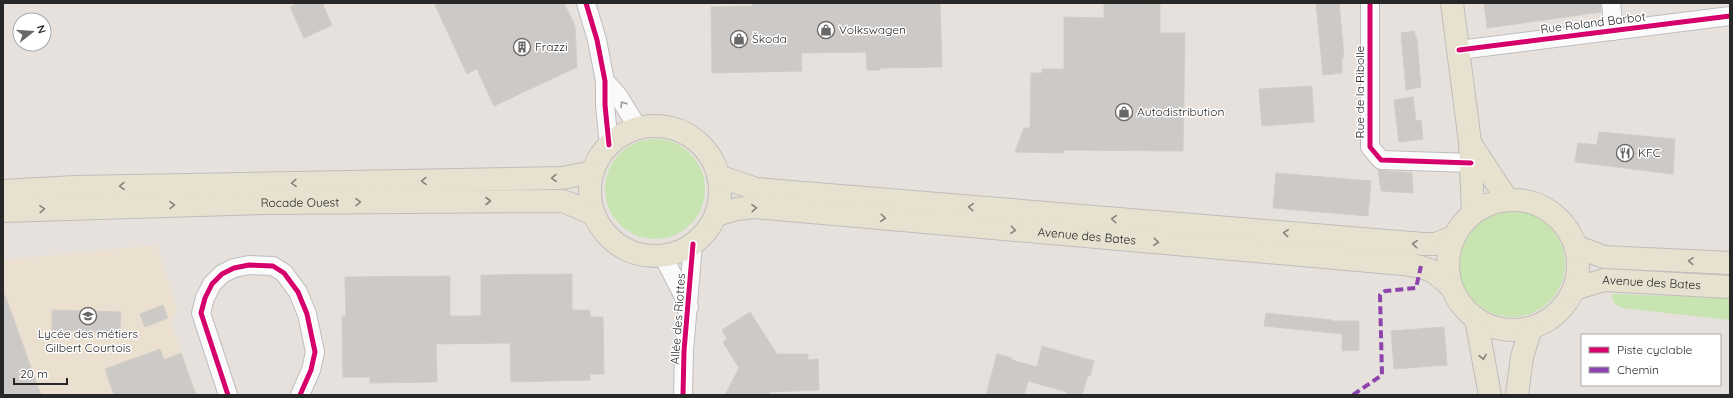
<svg xmlns="http://www.w3.org/2000/svg" width="1733" height="398" viewBox="0 0 1733 398" font-family="Quicksand,sans-serif">
	<style>
		.education { fill: #ebe0cf }
		.green { fill: #c7e4b1 }
		.building { fill: #ccc9c6; stroke: #d1cdc8 }
		.lines { fill: none; stroke-linecap: round; stroke-linejoin: round }
		.minor-casing { stroke: #bfbdbe; stroke-width: 20 }
		.major-casing { stroke: #bfbdbb; stroke-width: 24 }
		.minor { stroke: #fbfafa; stroke-width: 18 }
		.major { stroke: #e7e1d0; stroke-width: 22 }
		.quiet { stroke: #8e44ad; stroke-width: 4; stroke-dasharray: 8 4; stroke-linecap: butt }
		.cycleway-casing { stroke: #fff; stroke-width: 8 }
		.cycleway { stroke: #d6006c; stroke-width: 5 }
		.oneway { stroke: #9c9b9b }
		.oneway2 { stroke: #87847c }
		.labels { text-anchor: middle; stroke-width: 3; stroke-linejoin: round; paint-order: stroke }
		.street-label { font-size: 12px; fill: #272727; stroke: #fff }
		.poi-label { font-size: 12px; fill: #272727; stroke: #fff; text-anchor: start }
	</style>
	<rect width="100%" height="100%" fill="#e6e1dc"/>
	<path class="education" d="M157,245L177,310L170,321L197,395H3V260Z"/>
	<path class="green" d="M605 189a50 50 0 1 1 100 0a50 50 0 1 1-100 0Z
		M1459 264a53 53 0 1 1 106 0a53 53 0 1 1-106 0Z
		M1611,294L1730,298V320L1622,308L1614,303Z"/>
	<path class="building" d="M298,3H322L332,25L304,38L290,7Z
		M434,3H564L575,26L577,67L494,106L477,69L467,74Z
		M752,3H940L942,67L880,68V70H867L866,52L801,53L802,71L712,73L711,7L752,6Z
		M1104,3L1160,4V33H1185L1183,151L1063,150V153L1015,152L1024,128H1030L1031,73H1042V69H1064V17L1104,18Z
		M1316,3H1339L1344,57H1342V73L1323,75Z
		M1484,3H1601V12L1487,28Z
		M1414,31L1417,40L1421,87L1406,90L1401,33Z
		M1312,86L1314,122L1262,126L1259,89Z
		M1413,97L1416,121L1421,120L1423,139L1399,142L1394,100Z
		M1599,132L1675,139L1673,174L1575,162L1578,143L1597,145Z
		M1378,170L1412,173L1413,193L1381,191Z
		M1276,173L1371,181L1368,216L1273,208Z
		M572,274V310H590V317H603L604,374H590V380L511,382L510,343L436,344L437,382L370,383V377H343L342,316H346L345,277L450,276V316H478L481,315V275Z
		M5,295L41,395H3V296Z
		M163,305L168,318L145,327L140,314Z
		M52,310L121,312L120,333L52,330Z
		M750,312L777,354H808V360L818,359L819,390L770,392L768,395H725L739,368L723,342L727,339L722,330Z
		M1266,313L1332,320V321H1359V350L1342,351V334L1264,326Z
		M1444,327L1447,365L1394,369L1391,331Z
		M1042,346L1094,361L1090,376L1088,375L1082,395H1066L1067,392L1028,381L1024,395H986L997,354L1012,358V360L1037,367Z
		M160,349L164,360L181,353L196,395H114L105,369Z"/>
	<g class="lines">
		<g class="minor-casing">
			<path id="minor" d="M586,3L597,40L605,81V105L609,145
				M1370,3V147L1381,160L1471,163
				M1611,3L1614,31
				M1459,50L1730,16
				M605,81L619,97L638,128
				M663,256L689,307
				M228,395L201,313L205,298L212,284L222,274L234,268L249,265L273,266L284,273L298,292L307,314L315,352L311,370L300,395
				M683,395L684,351L693,244"/>
		</g>
		<g class="major-casing">
			<g id="major">
				<path d="M1452,3L1470,142L1473,212"/>
				<circle cx="655" cy="191" r="65"/>
				<path d="M1470,143L1507,199"/>
				<path d="M718,176L756,189L1423,244H1436L1453,237"/>
				<path d="M3,191L75,187L562,178L593,172"/>
				<circle cx="1513" cy="265" r="65"/>
				<path id="s1" d="M3,211L265,203L563,201L594,214"/>
				<path id="s2" d="M716,215L737,209L754,207L1403,264C1428,267 1434,270 1451,287"/>
				<path d="M1575,246L1604,257L1730,263"/>
				<path id="s3" d="M1574,289L1604,280L1730,287"/>
				<path d="M1476,319L1490,395"/>
				<path d="M1517,395L1522,357L1531,328"/>
			</g>
		</g>
		<use href="#minor" class="minor"/>
		<use href="#major" class="major"/>
		<path class="quiet" d="M1353,395L1382,375L1380,295L1385,291L1416,288L1421,266"/>
		<g class="cycleway-casing">
			<path id="cycleway" d="M586,3L597,40L605,81V105L609,145
				M1370,3V147L1381,160L1471,163
				M1459,50L1730,16
				M228,395L201,313L205,298L212,284L222,274L234,268L249,265L273,266L284,273L298,292L307,314L315,352L311,370L300,395
				M683,395L684,351L693,244"/>
		</g>
		<use href="#cycleway" class="cycleway"/>
	</g>
	<defs><path id="oneway-chevron" d="M-2-3.5L2.5 0L-2 3.5" fill="none" stroke-width="1.6" stroke-linecap="round" stroke-linejoin="round"/></defs>
	<use class="oneway" href="#oneway-chevron" transform="translate(623 104) rotate(-122)"/>
	<g class="oneway2">
		<use href="#oneway-chevron" transform="translate(554 178) rotate(179)"/>
		<use href="#oneway-chevron" transform="translate(424 181) rotate(179)"/>
		<use href="#oneway-chevron" transform="translate(294 183) rotate(179)"/>
		<use href="#oneway-chevron" transform="translate(122 186) rotate(179)"/>
		<use href="#oneway-chevron" transform="translate(488 201)"/>
		<use href="#oneway-chevron" transform="translate(358 202) rotate(-1)"/>
		<use href="#oneway-chevron" transform="translate(172 205) rotate(-1)"/>
		<use href="#oneway-chevron" transform="translate(971 207) rotate(-175)"/>
		<use href="#oneway-chevron" transform="translate(754 208) rotate(-2)"/>
		<use href="#oneway-chevron" transform="translate(42 209) rotate(-2)"/>
		<use href="#oneway-chevron" transform="translate(883 218) rotate(5)"/>
		<use href="#oneway-chevron" transform="translate(1114 219) rotate(-175)"/>
		<use href="#oneway-chevron" transform="translate(1013 230) rotate(5)"/>
		<use href="#oneway-chevron" transform="translate(1286 233) rotate(-175)"/>
		<use href="#oneway-chevron" transform="translate(1156 242) rotate(5)"/>
		<use href="#oneway-chevron" transform="translate(1415 244) rotate(-175)"/>
		<use href="#oneway-chevron" transform="translate(1691 261) rotate(-177)"/>
		<use href="#oneway-chevron" transform="translate(1483 357) rotate(80)"/>
	</g>
	<defs>
		<g id="shop-ring" transform="scale(0.9)"><circle r="9.5" fill="#fff" stroke="#6a6866" stroke-width="1.5"/><path d="M-5-2.5h2.3a2.7 3.5 0 0 1 5.4 0H5L5.5 6h-11ZM-1.5-2.5h3a1.5 2.3 0 0 0-3 0Z" fill="#6a6866"/></g>
		<g id="building-ring" transform="scale(0.9)"><circle r="9.5" fill="#fff" stroke="#6a6866" stroke-width="1.5"/><path d="M-4-6H4V6H1V3H-1V6H-4ZM-2.5-4.3h1.7v1.8h-1.7ZM.8-4.3h1.7v1.8H.8ZM-2.5-1h1.7V.8h-1.7ZM.8-1h1.7V.8H.8Z" fill="#6a6866"/></g>
		<g id="restaurant-ring" transform="scale(0.9)"><circle r="9.5" fill="#fff" stroke="#6a6866" stroke-width="1.5"/><path d="M-5-6h1v4h1v-4h1v4h1v-4h1v5L-1.5 .5V6h-2V.5L-5-1ZM5-6V6H3V1.5H1.5Q1.5-4 5-6Z" fill="#6a6866"/></g>
		<g id="school-ring" transform="scale(0.9)"><circle r="9.5" fill="#fff" stroke="#6a6866" stroke-width="1.5"/><path d="M0-5L7-2L0 1L-7-2ZM-4 1L0 2.5L4 1V4Q0 6-4 4Z" fill="#6a6866"/></g>
	</defs>
	<g fill-rule="evenodd">
		<use href="#shop-ring" x="826" y="30"/>
		<use href="#shop-ring" x="739" y="39"/>
		<use href="#building-ring" x="522" y="47"/>
		<use href="#shop-ring" x="1124" y="112"/>
		<use href="#restaurant-ring" x="1625" y="153"/>
		<use href="#school-ring" x="88" y="316"/>
	</g>
	<g class="labels">
		<g class="street-label">
			<text transform="translate(1593 23) rotate(-7)" y="4">Rue Roland Barbot</text>
			<text transform="translate(1360 92) rotate(-90)" y="4">Rue de la Ribolle</text>
			<text dy="4" stroke="none"><textPath href="#s1" startOffset="297">Rocade Ouest</textPath></text>
			<text dy="4" stroke="none"><textPath href="#s2" startOffset="373">Avenue des Bates</textPath></text>
			<text dy="4" stroke="none"><textPath href="#s3" startOffset="79">Avenue des Bates</textPath></text>
			<text transform="translate(678 319) rotate(-86)" y="4">Allée des Riottes</text>
		</g>
		<g class="poi-label">
			<text x="839" y="34">Volkswagen</text>
			<text x="752" y="43">Škoda</text>
			<text x="535" y="51">Frazzi</text>
			<text x="1137" y="116">Autodistribution</text>
			<text x="1638" y="157">KFC</text>
			<text x="88" y="338" text-anchor="middle">Lycée des métiers<tspan x="88" dy="14">Gilbert Courtois</tspan></text>
		</g>
	</g>
	<rect width="1733" height="398" fill="none" stroke="#272727" stroke-width="8"/>
	<rect x="1581" y="334" width="140" height="52" fill="#ffffff" stroke="#a9a9a9"/>
	<rect x="1589" y="347" width="20" height="6" fill="#d6006c" stroke="#a9a9a9"/>
	<text x="1617" y="354" font-size="12" fill="#272727">Piste cyclable</text>
	<rect x="1589" y="367" width="20" height="6" fill="#8e44ad" stroke="#a9a9a9"/>
	<text x="1617" y="374" font-size="12" fill="#272727">Chemin</text>
	<g transform="translate(32 32) rotate(73)"><circle r="19" fill="#ffffff" stroke="#a9a9a9"/>
	<path d="M0-3L7 15L0 10L-7 15Z" fill="#6a6866"/>
	<text y="-6" font-size="11" font-weight="bold" text-anchor="middle" fill="#272727">N</text>
	</g>
	<path d="M14 378v6h53v-6" fill="none" stroke="#272727" stroke-width="2"/>
	<text x="20" y="378" font-size="12" fill="#272727" stroke="#ffffff" stroke-width="3" paint-order="stroke">20 m</text>
</svg>
